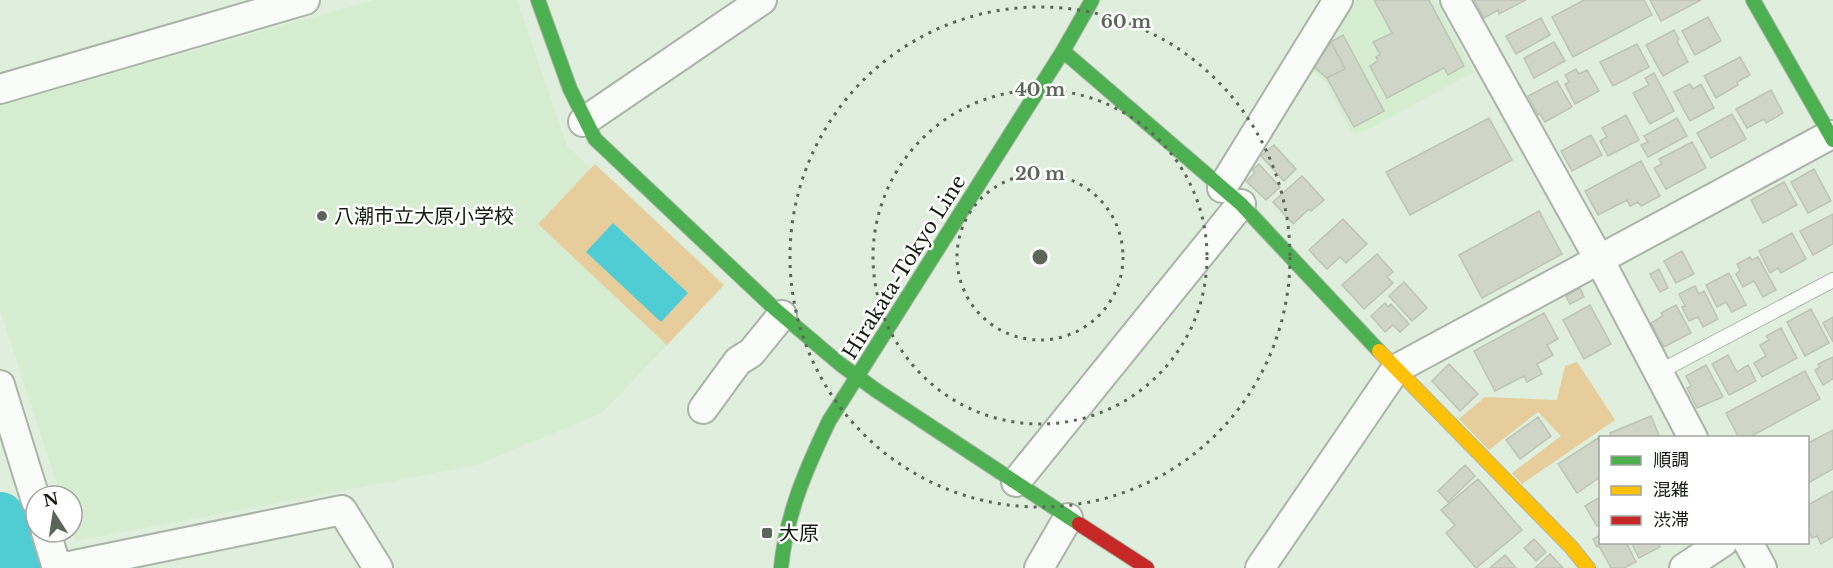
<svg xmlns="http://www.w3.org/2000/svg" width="1833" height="568" viewBox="0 0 1833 568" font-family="'Libre Baskerville','Noto Sans JP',serif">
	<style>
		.built { fill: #d6edd1 }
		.green { fill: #e6cd9b }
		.water { fill: #4fccd4 }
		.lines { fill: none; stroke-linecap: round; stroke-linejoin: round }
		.river { stroke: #4fccd4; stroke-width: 50 }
		.building { fill: #cfd6c7; stroke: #bdc4b5; stroke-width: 1.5 }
		.lane-casing { stroke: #a9b4a7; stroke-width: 16 }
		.street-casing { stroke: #a9b4a7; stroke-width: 32 }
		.fast-casing { stroke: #a9b4a7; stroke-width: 16 }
		.slow-casing { stroke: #a9b4a7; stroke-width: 16 }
		.jam-casing { stroke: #a9b4a7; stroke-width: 16 }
		.lane { stroke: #fafcfa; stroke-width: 14 }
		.street { stroke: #fafcfa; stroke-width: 28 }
		.fast { stroke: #4caf50; stroke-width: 14 }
		.slow { stroke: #ffc107; stroke-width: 14 }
		.jam { stroke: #c62828; stroke-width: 14 }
		.ring { fill: none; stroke: #5b6658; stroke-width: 3; stroke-dasharray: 3 6 }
		.poi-dot { fill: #5b6658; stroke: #fff; stroke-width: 2 }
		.labels { text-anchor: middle; stroke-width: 5; stroke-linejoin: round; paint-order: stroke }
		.poi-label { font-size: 20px; fill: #131c11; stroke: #fff; text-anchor: start }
		.street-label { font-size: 20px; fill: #131c11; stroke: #fff }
		.centre { fill: #5b6658; stroke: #fff; stroke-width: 3 }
		.ring-label { font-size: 18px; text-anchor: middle; font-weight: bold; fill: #5b6658; stroke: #fff; stroke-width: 5; stroke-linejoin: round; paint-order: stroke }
	</style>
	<rect width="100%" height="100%" fill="#e0eedd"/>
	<path class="built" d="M374,0H517L567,146L722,287L602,413L477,465L75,541L72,531V496H61L0,310V105Z
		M1351,0H1435L1474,72L1369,129L1354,135L1324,81L1310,69Z"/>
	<path class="green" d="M595,164L724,285L667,345L538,224Z
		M1577,362L1615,420L1522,484L1512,473L1561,436L1538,412L1489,450L1459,419L1485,397L1557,400L1565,366Z"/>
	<path class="water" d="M613,223L688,293L661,322L586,252Z"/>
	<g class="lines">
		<path class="river" d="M0,517L16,568"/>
	</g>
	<path class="building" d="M1374,0H1429L1464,66L1448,75L1444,68L1387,98L1370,66L1378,61L1376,57L1380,54L1373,42L1392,33Z
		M1474,0H1526L1499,14L1498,10L1484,18Z
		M1584,0H1644L1652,15L1573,57L1552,17Z
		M1650,0H1701L1661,21Z
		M1708,17L1721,41L1695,55L1682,31Z
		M1541,18L1550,35L1516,54L1506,36Z
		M1674,30L1679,39L1677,41L1688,62L1663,76L1646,45Z
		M1343,35L1384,111L1354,127L1327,78L1345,69L1331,42Z
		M1331,42L1345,69L1327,78L1314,67Z
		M1554,42L1565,61L1534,78L1524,58Z
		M1637,44L1649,67L1613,86L1600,62Z
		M1740,57L1750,75L1737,82L1738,85L1716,98L1704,76Z
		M1576,69L1579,74L1587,70L1599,91L1575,104L1565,84L1569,82L1565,75Z
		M1654,73L1674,111L1650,124L1633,93L1649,85L1645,78Z
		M1557,81L1572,107L1545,122L1540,114L1538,115L1528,96Z
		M1690,84L1693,89L1701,84L1714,108L1690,121L1674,92Z
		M1771,90L1783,113L1766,123L1764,119L1747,128L1736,109Z
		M1732,114L1746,139L1711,158L1697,133Z
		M1626,115L1639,140L1608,156L1600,141L1607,137L1602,128Z
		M1489,118L1512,160L1410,215L1386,172Z
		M1677,118L1687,136L1648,157L1641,145L1648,142L1644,136Z
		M1591,135L1602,155L1572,171L1561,151Z
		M1692,142L1706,168L1666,189L1654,168L1662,164L1659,159Z
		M1274,145L1296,169L1284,181L1261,156Z
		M1641,161L1660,196L1641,206L1638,202L1630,206L1627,200L1598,215L1585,191Z
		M1259,164L1280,187L1266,200L1246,181L1255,173L1252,170Z
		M1814,169L1831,201L1808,213L1791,182Z
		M1302,176L1324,200L1311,211L1309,209L1293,224L1273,202Z
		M1784,182L1797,205L1763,223L1751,200Z
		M1539,211L1562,254L1482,298L1459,255Z
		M1833,214V244L1813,255L1800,231Z
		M1343,219L1367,244L1346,263L1340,257L1327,269L1309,250Z
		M1792,233L1806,259L1781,273L1778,268L1770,273L1759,251Z
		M1682,251L1694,274L1676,283L1664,261Z
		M1377,254L1393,272L1387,277L1393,283L1364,309L1342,285Z
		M1750,257L1752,260L1758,257L1776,290L1763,297L1754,281L1743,287L1736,274L1740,271L1737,264Z
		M1659,269L1668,288L1660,292L1650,274Z
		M1729,273L1746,305L1732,312L1726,302L1717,307L1706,285Z
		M1404,282L1427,308L1412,321L1389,296Z
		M1695,286L1699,294L1704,291L1718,319L1703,327L1698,317L1689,321L1682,307L1685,306L1679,294Z
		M1580,288L1584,297L1570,304L1566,296Z
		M1385,303L1388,307L1391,304L1409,324L1400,332L1393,325L1385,332L1371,316Z
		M1590,305L1611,344L1584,359L1563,320Z
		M1676,305L1691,333L1664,347L1651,323L1663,316L1661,313Z
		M1811,309L1829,343L1805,356L1787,322Z
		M1544,313L1558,339L1547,345L1553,355L1537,364L1542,374L1527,382L1524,376L1495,391L1474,351Z
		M1833,317V342L1823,323Z
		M1781,328L1797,358L1762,377L1754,363L1766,356L1760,345L1769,340L1766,336Z
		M1728,355L1737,372L1748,365L1756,381L1729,395L1712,364Z
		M1833,357V379L1823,385L1815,370L1820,367L1818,364Z
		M1449,364L1478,394L1460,411L1432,381Z
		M1706,365L1723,397L1697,408L1687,388L1691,386L1686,376Z
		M1805,371L1820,399L1748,438H1739L1726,413Z
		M1651,416L1660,438H1612L1610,433Z
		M1538,417L1551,436L1520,459L1506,440Z
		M1833,430V469L1808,483V443Z
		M1598,438L1600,441V477L1577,493L1558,464Z
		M1465,465L1475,476L1448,502L1438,491Z
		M1478,479L1522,530L1476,568L1446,533L1455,525L1441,510Z
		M1833,491V537L1821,544L1817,536L1812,538L1808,529V505Z
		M1600,497V524L1597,526L1585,506Z
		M1600,535V542H1626L1636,562L1624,568H1611L1599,546L1597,547L1593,539Z
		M1534,539L1546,552L1536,561L1524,548Z
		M1631,542H1658L1660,547L1639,558Z
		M1550,554L1563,568H1535Z
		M1505,555L1516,568H1490Z"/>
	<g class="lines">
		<g class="lane-casing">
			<path id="lane" d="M1659,372L1833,280"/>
		</g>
		<g class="street-casing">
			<path id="street" d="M1455,0L1599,259L1693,438
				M0,89L305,0
				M583,122L762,0
				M1222,188L1338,0
				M0,385L36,501
				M703,409L738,361L751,353L782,315
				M1016,482L1241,204
				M46,532L57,568
				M1748,542L1762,568
				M60,568L342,510L378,568
				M1039,568L1068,518
				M1260,568L1396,369L1830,135
				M1684,568L1723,542"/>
		</g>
		<g class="fast-casing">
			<path id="fast" d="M538,0L570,89L595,139L775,309L840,364L877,391L1079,524
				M1753,0L1833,140
				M1063,51L1241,204L1379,351
				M781,568C786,515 806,469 829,421L1063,51L1092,0"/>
		</g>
		<g class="slow-casing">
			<path id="slow" d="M1379,351L1571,547L1588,568"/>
		</g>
		<g class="jam-casing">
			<path id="jam" d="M1079,524L1147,568"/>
		</g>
		<use href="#lane" class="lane"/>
		<use href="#street" class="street"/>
		<use href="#fast" class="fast"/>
		<use href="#slow" class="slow"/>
		<use href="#jam" class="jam"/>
	</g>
	<g class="ring">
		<circle cx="1040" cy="257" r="83"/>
		<circle cx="1040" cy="257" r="167"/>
		<circle cx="1040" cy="257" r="250"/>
	</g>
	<g class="poi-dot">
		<circle cx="322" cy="216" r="6"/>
		<rect x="761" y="527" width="12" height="12" rx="3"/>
	</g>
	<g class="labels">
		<g class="poi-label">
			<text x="334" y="223">八潮市立大原小学校</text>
			<text x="779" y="540">大原</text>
		</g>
		<g class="street-label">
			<text transform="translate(904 267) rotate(-58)" y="7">Hirakata-Tokyo Line</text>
		</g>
	</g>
	<circle cx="1040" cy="257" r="9" class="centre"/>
	<g class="ring-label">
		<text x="1126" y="28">60 m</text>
		<text x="1040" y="96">40 m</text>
		<text x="1040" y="180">20 m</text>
	</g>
	<rect x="1599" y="436" width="210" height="108" fill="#ffffff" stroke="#a1a4a0" stroke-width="1.5"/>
	<rect x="1611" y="456" width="30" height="9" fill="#4caf50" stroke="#a1a4a0" stroke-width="1.5"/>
	<text x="1653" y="466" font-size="18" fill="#131c11">順調</text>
	<rect x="1611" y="486" width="30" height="9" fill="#ffc107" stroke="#a1a4a0" stroke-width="1.5"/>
	<text x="1653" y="496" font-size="18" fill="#131c11">混雑</text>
	<rect x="1611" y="516" width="30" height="9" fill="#c62828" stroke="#a1a4a0" stroke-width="1.5"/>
	<text x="1653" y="526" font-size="18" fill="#131c11">渋滞</text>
	<g transform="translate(54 514) rotate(348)"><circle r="28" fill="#ffffff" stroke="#a1a4a0" stroke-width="1.5"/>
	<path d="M0-4.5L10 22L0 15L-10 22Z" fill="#5b6658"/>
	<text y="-9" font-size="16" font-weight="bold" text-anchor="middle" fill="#131c11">N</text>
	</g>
</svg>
